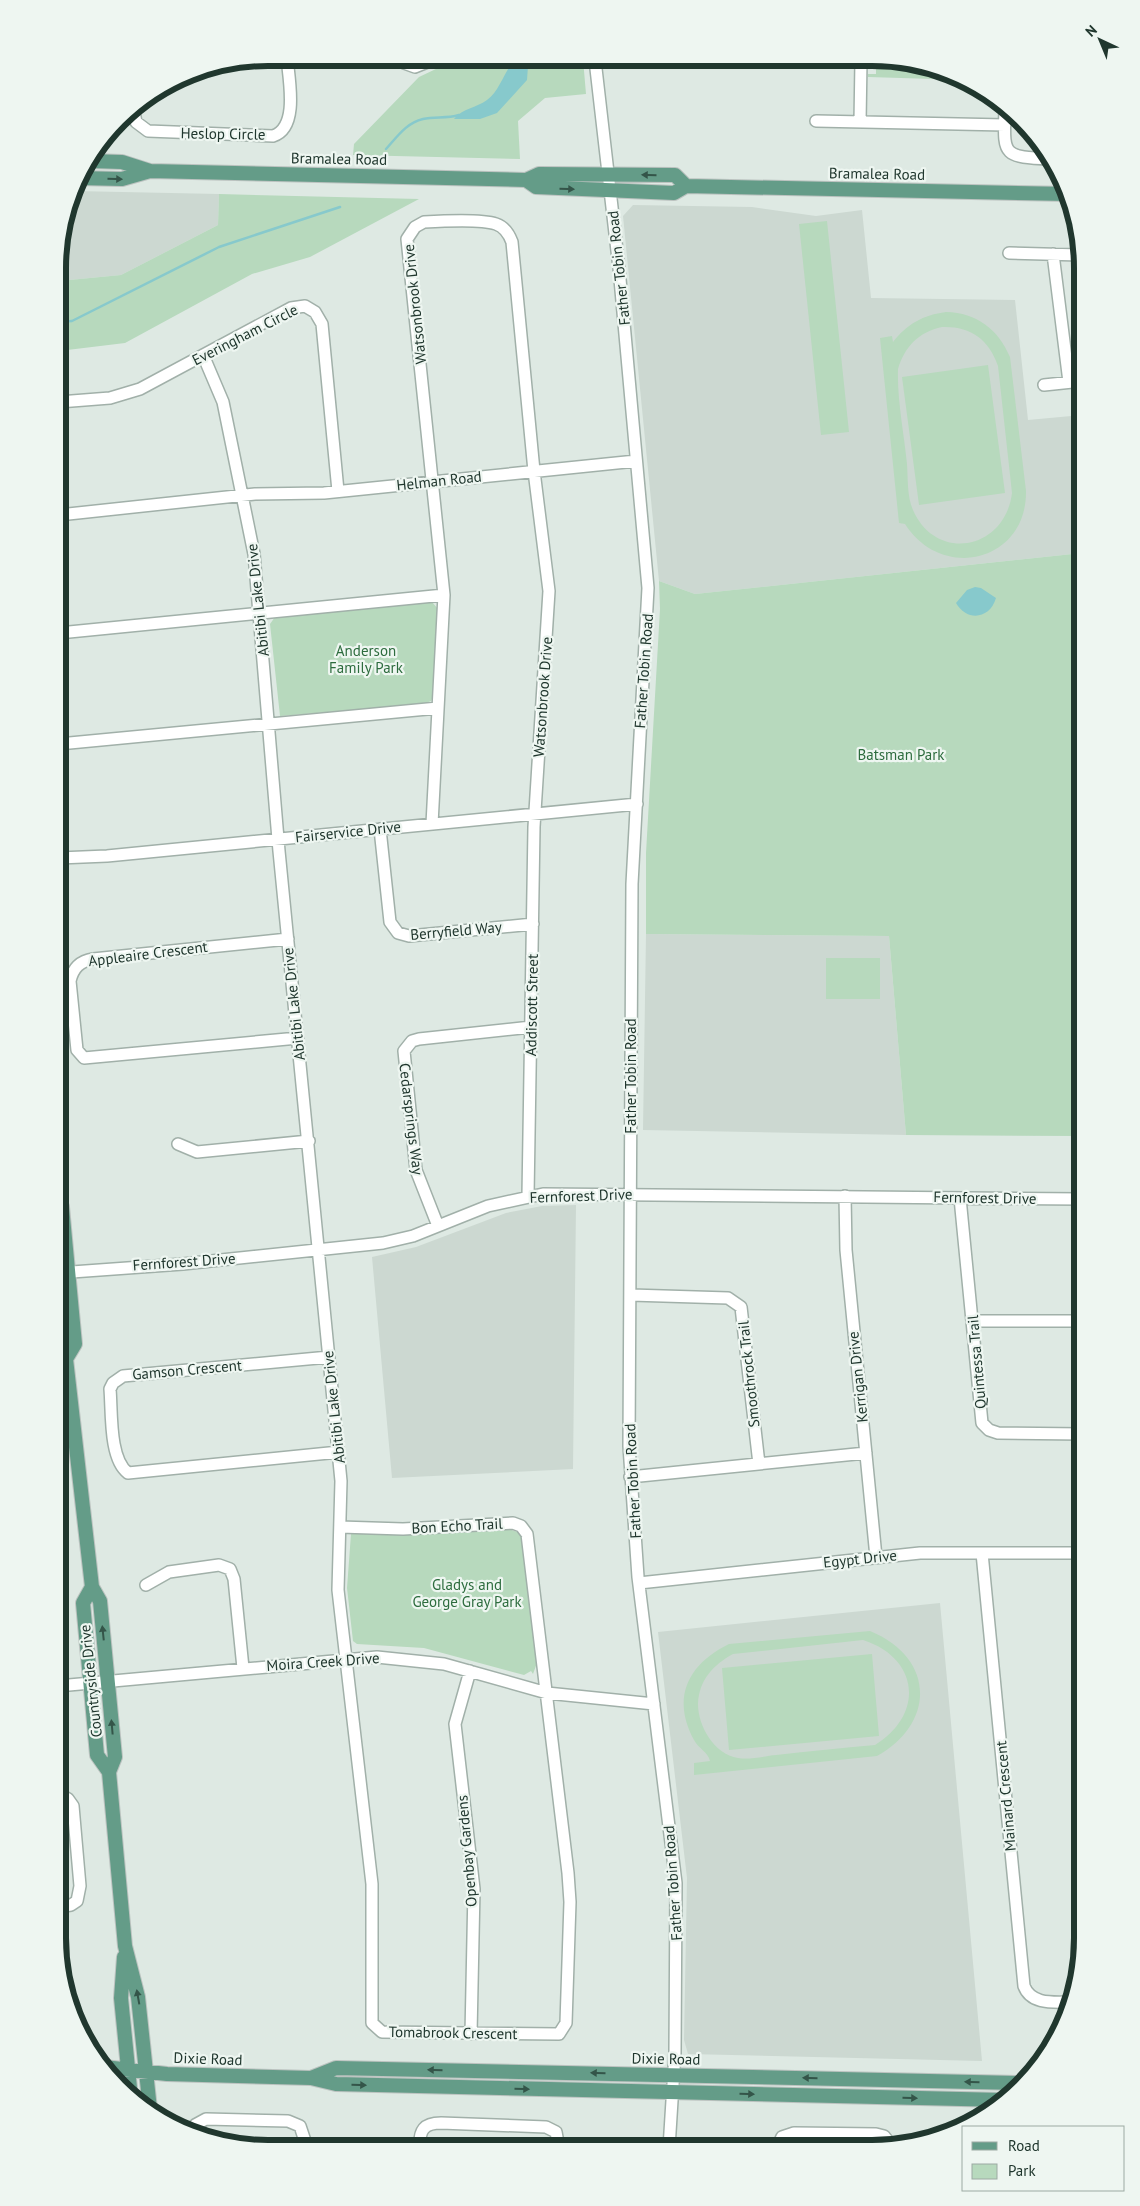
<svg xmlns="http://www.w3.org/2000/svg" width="1140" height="2206" viewBox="0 0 1140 2206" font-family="'PT Sans',sans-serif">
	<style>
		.built { fill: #ccd8d1 }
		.green { fill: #b7d9bd; fill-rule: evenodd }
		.water { fill: #87c9cc }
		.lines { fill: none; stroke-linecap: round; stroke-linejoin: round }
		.stream { stroke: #87c9cc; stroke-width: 2.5 }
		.minor-casing { stroke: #a1b0a9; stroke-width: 14 }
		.major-casing { stroke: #bcc3c0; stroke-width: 16 }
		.minor { stroke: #fff; stroke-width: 11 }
		.major { stroke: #649c88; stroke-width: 14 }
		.oneway { fill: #345549 }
		.labels { text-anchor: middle; stroke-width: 4.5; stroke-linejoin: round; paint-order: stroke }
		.street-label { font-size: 15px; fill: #20372e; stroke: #eef6f1 }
		.park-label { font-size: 15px; fill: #2d6c3e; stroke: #eef6f1 }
		.rim { fill: none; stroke: #20372e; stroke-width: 6 }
	</style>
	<rect width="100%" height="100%" fill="#dee9e3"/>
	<path class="built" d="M74,191L219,194L218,225L121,275L59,281V241Z
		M633,205L752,207L816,216L862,210L871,298L1015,300L1028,420L1082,415V553L695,594L659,581L623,216Z
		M646,934L889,936L906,1135L643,1130Z
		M576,1205L573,1469L392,1478L372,1257L416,1247L506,1213L542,1206Z
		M940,1603L982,2061L688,2054L684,2040L687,1878L658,1632Z"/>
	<path class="green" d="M457,59H583L586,94L545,98L518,121L520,159L353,155L354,144L419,77Z
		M876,61H913L967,80L868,77V74H876Z
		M219,194L419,199L310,257L252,274L125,343L59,351V281L121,275L218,225Z
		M827,221L849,432L821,435L799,224Z
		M946,312C977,313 998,329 1010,357L1026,491C1027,562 942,582 905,524L899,523L880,338L892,336L893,342C907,324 923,315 946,312ZM942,327C970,326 989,339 998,366L1012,493C1005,550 936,563 913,510C907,497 908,478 907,464C904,433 897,400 898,369C905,346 919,332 942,327Z
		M988,365L1005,493L919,505L902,377Z
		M1082,553V1136L906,1135L889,936L646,934V853L660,609L659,581L695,594Z
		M432,602L438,609L434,695L431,701L424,704L280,716L270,624L275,617Z
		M826,958H880V999H826Z
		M509,1529L520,1533L523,1541L537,1663L533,1674L531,1671L524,1675L424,1648L357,1644L353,1641L347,1588L351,1534Z
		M870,1631C934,1657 937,1722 877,1756L694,1775V1763L710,1761C708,1752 698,1748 694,1740C671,1698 688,1664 729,1644ZM863,1640C919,1658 925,1714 875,1745C842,1748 809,1751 776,1755C765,1756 750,1760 738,1758C714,1754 698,1726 698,1704C699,1680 713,1665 733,1654Z
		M872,1654L879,1736L729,1750L722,1668Z"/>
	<path class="water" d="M517,59L525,61L528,66L527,80L497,113L480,119H454C463,108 476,108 487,100C501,90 505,67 517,59Z
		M975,587L981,588L996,598C990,619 967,622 956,603L967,590Z"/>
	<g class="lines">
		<path class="stream" d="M386,149C397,137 406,123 423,119C435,116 446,119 459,115
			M59,322L72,321L219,247L340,207"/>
		<g class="minor-casing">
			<path id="minor" d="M400,58L404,63L415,67L435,59
				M595,60L619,268L648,588L632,884L629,1446L638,1577L676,1883L675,2053L669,2148
				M1005,106C1004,155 1000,157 1051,159
				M133,107L136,122L148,131L273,136C299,128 289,80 287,58
				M816,121L1005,125
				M860,122L861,61
				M1009,253L1080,255
				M1053,254L1069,382
				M203,355L223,402L254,554L279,851L341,1481L338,1590L372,1884V2023L382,2032L559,2034L566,2023L570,1902L568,1873L527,1534L521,1526L513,1523L403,1529L340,1527
				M1044,385L1082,381
				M59,402L110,398L140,389L291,308L305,306L315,312L322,324L338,491
				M59,515L255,494L324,493L636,461
				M59,633L444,595
				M59,744L438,708
				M432,824L444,595L407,239L415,227L424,222C441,221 482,219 496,224C505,227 509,234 512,242L534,471L549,591L534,827L528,1196
				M380,829L390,922L398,933L409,936L533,924
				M59,858L107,856L637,804
				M288,939L93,959C80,961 73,968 70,981L77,1050L84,1058L298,1038
				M178,1144L197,1152L309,1141
				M845,1196L846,1250L876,1557
				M960,1198L982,1423L989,1430L998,1433L1082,1434
				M438,1226L416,1170L404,1051L412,1041L419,1039L531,1027
				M58,1273L183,1264L383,1243L413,1236L488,1206L543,1194L1082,1199
				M631,1295L728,1298L741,1307L759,1464
				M973,1321H1082
				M329,1357L123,1376L113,1383L110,1389C112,1412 109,1459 128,1473L339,1452
				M630,1477L866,1453
				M982,1553L1024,1986C1031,2005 1054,2002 1070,2002
				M1078,1553L1082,1599
				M639,1583L920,1553H1082
				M146,1585L169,1572L219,1565L230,1569L234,1579L243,1668
				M470,1671L455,1724L474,1889L471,2034
				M58,1686L377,1657L444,1664L547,1693L654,1704
				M58,1907L71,1905L77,1901L80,1886L73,1806L68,1799L58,1793
				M193,2134L195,2125L206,2119L288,2121L300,2126L307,2147
				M420,2147C419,2130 424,2123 441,2123L546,2127L556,2132L559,2148
				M777,2148L782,2137L794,2133L876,2134L884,2136L891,2145"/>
		</g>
		<g class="major-casing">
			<path id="major" d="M90,161L122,162L150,171L526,180L539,174L675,175L686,186
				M78,178L122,179L150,171
				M526,180L536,187L674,193L686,186L1069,194
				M58,1198L62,1207L75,1344L66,1359
				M58,1346L66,1359L92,1587L100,1601L115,1757L109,1772L125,1946L138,1997L150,2109
				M92,1587L83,1603L97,1755L109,1772
				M124,1957L121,1998L131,2098
				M104,2067L167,2074L311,2078L336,2084L1003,2100
				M311,2078L336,2068L1021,2083"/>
		</g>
		<use href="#minor" class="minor"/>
		<use href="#major" class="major"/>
	</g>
	<defs><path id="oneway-solid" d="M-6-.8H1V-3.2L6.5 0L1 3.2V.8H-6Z" transform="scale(1.25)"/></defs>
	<g class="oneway">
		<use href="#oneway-solid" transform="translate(649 175) rotate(-179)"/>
		<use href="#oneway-solid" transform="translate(115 179) rotate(1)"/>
		<use href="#oneway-solid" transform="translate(567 189) rotate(2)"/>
		<use href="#oneway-solid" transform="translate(103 1633) rotate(-96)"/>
		<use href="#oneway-solid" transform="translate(112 1727) rotate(-95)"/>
		<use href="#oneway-solid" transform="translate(138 1997) rotate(-100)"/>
		<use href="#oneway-solid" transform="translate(435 2070) rotate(-179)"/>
		<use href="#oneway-solid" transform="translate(598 2073) rotate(-178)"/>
		<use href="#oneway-solid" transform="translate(810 2078) rotate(-179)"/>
		<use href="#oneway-solid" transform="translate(972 2082) rotate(-179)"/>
		<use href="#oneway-solid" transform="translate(359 2085) rotate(2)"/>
		<use href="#oneway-solid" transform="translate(522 2089) rotate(1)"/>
		<use href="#oneway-solid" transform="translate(747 2094) rotate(2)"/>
		<use href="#oneway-solid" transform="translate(910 2098) rotate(1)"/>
	</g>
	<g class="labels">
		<g class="street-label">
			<text transform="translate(223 134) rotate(1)" y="5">Heslop Circle</text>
			<text transform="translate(339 159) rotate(1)" y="5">Bramalea Road</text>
			<text transform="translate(877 174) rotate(1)" y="5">Bramalea Road</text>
			<text transform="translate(619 268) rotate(-96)" y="5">Father Tobin Road</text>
			<text transform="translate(415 304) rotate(-96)" y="5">Watsonbrook Drive</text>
			<text transform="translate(245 335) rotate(-27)" y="5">Everingham Circle</text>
			<text transform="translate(439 481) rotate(-6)" y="5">Helman Road</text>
			<text transform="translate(258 600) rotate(-96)" y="5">Abitibi Lake Drive</text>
			<text transform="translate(644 671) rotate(-86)" y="5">Father Tobin Road</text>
			<text transform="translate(543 697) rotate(-86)" y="5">Watsonbrook Drive</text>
			<text transform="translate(348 832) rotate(-6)" y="5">Fairservice Drive</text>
			<text transform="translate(456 931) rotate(-5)" y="5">Berryfield Way</text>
			<text transform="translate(148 954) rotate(-7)" y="5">Appleaire Crescent</text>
			<text transform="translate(294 1004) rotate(-96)" y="5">Abitibi Lake Drive</text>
			<text transform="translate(532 1005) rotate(-89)" y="5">Addiscott Street</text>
			<text transform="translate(631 1076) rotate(-90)" y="5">Father Tobin Road</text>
			<text transform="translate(411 1119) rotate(83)" y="5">Cedarsprings Way</text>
			<text transform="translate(581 1196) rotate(-2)" y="5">Fernforest Drive</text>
			<text transform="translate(985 1198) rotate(1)" y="5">Fernforest Drive</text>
			<text transform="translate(184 1262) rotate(-4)" y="5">Fernforest Drive</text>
			<text transform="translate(977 1362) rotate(-95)" y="5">Quintessa Trail</text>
			<text transform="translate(187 1370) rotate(-5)" y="5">Gamson Crescent</text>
			<text transform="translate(749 1374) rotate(-96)" y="5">Smoothrock Trail</text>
			<text transform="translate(858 1377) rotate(-96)" y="5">Kerrigan Drive</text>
			<text transform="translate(334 1407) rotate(-96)" y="5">Abitibi Lake Drive</text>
			<text transform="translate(633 1481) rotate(-93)" y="5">Father Tobin Road</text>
			<text transform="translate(457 1526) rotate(-3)" y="5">Bon Echo Trail</text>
			<text transform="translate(860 1559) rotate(-6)" y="5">Egypt Drive</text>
			<text transform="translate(323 1662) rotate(-4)" y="5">Moira Creek Drive</text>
			<text transform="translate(91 1681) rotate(-96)" y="5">Countryside Drive</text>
			<text transform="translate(1006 1796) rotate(-95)" y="5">Mainard Crescent</text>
			<text transform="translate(467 1851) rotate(-95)" y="5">Openbay Gardens</text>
			<text transform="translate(673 1883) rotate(-94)" y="5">Father Tobin Road</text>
			<text transform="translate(453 2033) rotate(1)" y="5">Tomabrook Crescent</text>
			<text transform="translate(208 2059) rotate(2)" y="5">Dixie Road</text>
			<text transform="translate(666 2059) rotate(1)" y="5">Dixie Road</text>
		</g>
		<g class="park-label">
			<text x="366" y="656">Anderson<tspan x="366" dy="17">Family Park</tspan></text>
			<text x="901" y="760">Batsman Park</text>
			<text x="467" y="1590">Gladys and<tspan x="467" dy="17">George Gray Park</tspan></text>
		</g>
	</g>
	<path d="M0 0H1140V2206H0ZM268 66H872A202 202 0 0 1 1074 268V1938A202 202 0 0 1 872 2140H268A202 202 0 0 1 66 1938V268A202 202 0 0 1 268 66Z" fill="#eef6f1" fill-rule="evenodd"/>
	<path class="rim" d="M268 66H872A202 202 0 0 1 1074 268V1938A202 202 0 0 1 872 2140H268A202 202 0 0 1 66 1938V268A202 202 0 0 1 268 66Z"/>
	<rect x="962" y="2126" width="162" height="65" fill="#eef6f1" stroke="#9caaa3"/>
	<rect x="972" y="2142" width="25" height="8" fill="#649c88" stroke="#9caaa3"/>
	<text x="1008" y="2151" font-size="15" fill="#20372e">Road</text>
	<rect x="972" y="2164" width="25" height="15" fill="#b7d9bd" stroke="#9caaa3"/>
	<text x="1008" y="2176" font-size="15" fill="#20372e">Park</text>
	<g transform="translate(1100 40) rotate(316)" stroke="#eef6f1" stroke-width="4" paint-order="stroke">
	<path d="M0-4L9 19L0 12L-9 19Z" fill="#20372e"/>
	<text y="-8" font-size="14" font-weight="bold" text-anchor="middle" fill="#20372e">N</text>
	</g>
</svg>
